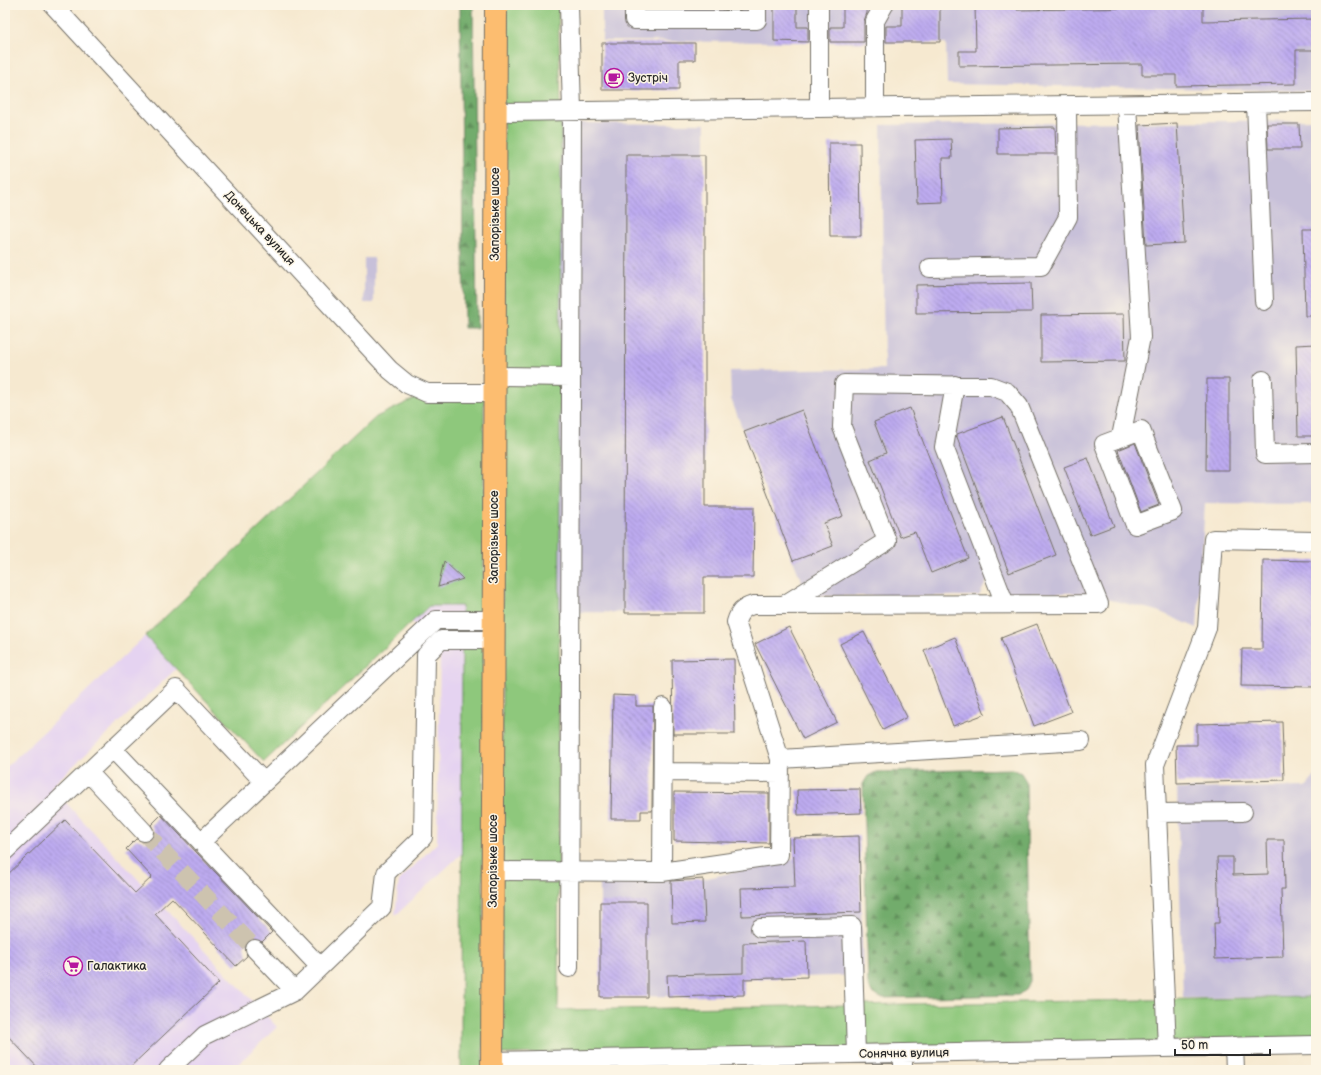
<svg xmlns="http://www.w3.org/2000/svg" width="1321" height="1075" viewBox="0 0 1321 1075" font-family="'Balsamiq Sans',sans-serif">
	<style>
		.built { fill: #e5d3f1 }
		.industrial { fill: #c7c0d9 }
		.grass { fill: #8ec87c; stroke: #5c7a54 }
		.forest { fill: url(#forest-firs); stroke: #4e6c4c }
		.building { fill: url(#building-back-hatch) }
		.lines { fill: none; stroke-linecap: round; stroke-linejoin: round }
		.minor-tunnel { stroke: #cdc3af; stroke-width: 18; stroke-dasharray: 18 9; stroke-linecap: butt }
		.minor-casing { stroke: #726e65; stroke-width: 20 }
		.major-casing { stroke: #726e65; stroke-width: 24 }
		.minor { stroke: #fff; stroke-width: 18 }
		.major { stroke: #fcbd6f; stroke-width: 22 }
		.labels { text-anchor: middle; stroke-width: 3; stroke-linejoin: round; paint-order: stroke }
		.poi-label { font-size: 12px; fill: #2b2b2b; stroke: #fcf5e5; text-anchor: start }
		.street-label { font-size: 12px; fill: #2b2b2b; stroke: #fcf5e5 }
	</style>
	<defs>
		<pattern id="forest-firs" width="22" height="20" patternUnits="userSpaceOnUse"><rect width="22" height="20" fill="#72ac6c"/><path d="M5 1l3.5 6h-7zM16 11l3.5 6h-7z" fill="#5e8c59"/></pattern>
		<pattern id="building-back-hatch" width="6" height="6" patternUnits="userSpaceOnUse"><rect width="6" height="6" fill="#bdabf0"/><path d="M-1 5l2 2M0 0l6 6M5-1l2 2" fill="none" stroke="#9a8bc3"/></pattern>
	</defs>
	<rect width="100%" height="100%" fill="#fcf5e5"/>
	<filter id="ink" filterUnits="userSpaceOnUse"><feTurbulence type="fractalNoise" baseFrequency=".025" numOctaves="2"/><feDisplacementMap in="SourceGraphic" scale="8" xChannelSelector="R" yChannelSelector="G"/><feConvolveMatrix kernelMatrix="1 2 1 2 8 2 1 2 1" color-interpolation-filters="sRGB"/></filter>
	<filter id="wash" filterUnits="userSpaceOnUse"><feTurbulence type="fractalNoise" baseFrequency=".012" numOctaves="4" result="noise"/><feDisplacementMap in="SourceGraphic" scale="16" xChannelSelector="R" yChannelSelector="G"/><feGaussianBlur stdDeviation="0.9" result="paint"/><feColorMatrix in="noise" values="0 0 0 0 0 0 0 0 0 0 0 0 0 0 0 0 0 1.4 0 .05"/><feComposite in="paint" operator="in"/></filter>
	<g filter="url(#wash)">
		<rect width="100%" height="100%" fill="#f6e9d0"/>
		<path class="built" d="M429,606H462L461,854L395,916L399,881L437,843L440,652L412,622Z
			M145,636L176,669L51,787L277,1027L232,1070H5V768Z"/>
		<path class="industrial" d="M602,5H1316V91L947,84L946,43L602,41Z
			M1316,120V504L1205,503L1197,628L1158,611L1081,593H1007L988,579L979,596H807L731,399L730,371L884,369L881,125Z
			M561,123L705,124L704,613L559,612Z
			M364,258H374V303H364Z
			M1316,775V997L1183,998L1177,789L1306,787Z
			M859,836L863,975L744,979V995L600,997V880L703,879L794,859L793,838Z"/>
		<path class="grass" d="M504,5H558L561,107L558,1010L1316,997V1039L501,1054Z
			M427,393H484L483,1070H461L462,606H429L264,762L145,636L376,417Z"/>
		<path class="forest" d="M460,5H473L477,328H464Z
			M1013,769L1021,773L1026,781L1030,982L1026,990L1018,995L881,998L873,994L868,985L863,784L868,776L876,772Z"/>
		<g id="blocks">
			<path class="building" d="M774,5H797V27H808V42L774,41Z
				M843,5H867V13L864,21V42H830V27H843Z
				M902,5H940V42H886V26H902Z
				M975,5H1017V10L1146,8V5H1203V21L1316,19V50H1296V84L1176,86V75H1142V64L959,66V51H976Z
				M602,43H695V60H679V90H602Z
				M1177,123L1184,243L1146,245L1139,125Z
				M1267,124H1299L1300,149H1268Z
				M1055,127L1056,154H998V128Z
				M951,139L952,158H942L943,202L917,203L915,140Z
				M829,143H860L861,236H830Z
				M626,155H705V507H754L753,577H704V613H625Z
				M1303,229H1316V316H1305Z
				M1031,283L1032,312L916,313V285Z
				M1124,314L1125,361L1041,362V315Z
				M1316,344V436H1298L1296,345Z
				M1207,379H1229V470H1206Z
				M910,408L968,558L931,573L915,532L900,537L870,460L886,453L874,422Z
				M802,410L843,516L824,523L833,546L793,561L744,432Z
				M1003,417L1056,555L1009,573L957,437V434Z
				M1135,443L1159,505L1141,512L1118,450Z
				M1088,458L1114,526L1090,535L1064,467Z
				M1263,560L1316,561V687L1241,686L1242,649H1262Z
				M444,561L463,579L438,587Z
				M1037,624L1071,712L1034,726L1001,638Z
				M789,627L837,722L803,739L755,644Z
				M864,632L907,717L883,730L840,644Z
				M955,637L985,714L953,726L924,650Z
				M734,659L735,734H673L672,660Z
				M613,695L636,696V706H653L652,811H641V819H611Z
				M1282,722L1284,780L1177,783L1176,745H1197V724Z
				M860,789L861,813L798,815L797,790Z
				M674,792L769,793V843L674,841Z
				M161,815L272,932L262,942L253,939L248,942L245,946L247,956L236,966L172,898L155,914L219,983L127,1070H40L5,1033V877L65,820L135,893L152,877L126,849L136,839L146,842L151,839L154,830L151,825Z
				M859,836L861,912L742,916L741,888L795,887L793,838Z
				M1267,840H1284L1285,889H1281L1283,957L1215,959L1214,923H1219L1217,857H1233V875L1268,874Z
				M703,879L705,922L672,923L671,881Z
				M600,902H647V997H600Z
				M806,941L807,977L744,979V995L668,997L667,975L743,973V943Z"/>
		</g>
	</g>
	<g filter="url(#ink)">
		<use href="#blocks" fill-opacity="0" stroke="#726e65" stroke-width="1"/>
		<g class="lines">
			<path class="minor-tunnel" d="M144,832L255,949"/>
			<g class="minor-casing">
				<path id="minor" d="M53,5L390,370L407,384L427,393H495
					M569,5L572,111L569,968
					M634,5V20H757V5
					M1256,103L1264,301
					M819,108V5
					M875,108V21L884,5
					M495,112L1316,102
					M930,268L1041,266L1068,217L1067,105
					M495,376L571,377
					M1263,380L1265,454L1316,453
					M955,385L944,447L1005,604
					M1141,430L1173,511L1135,525L1104,444Z
					M1121,437L1141,337L1127,105
					M113,749L320,967
					M780,759L1081,741
					M88,772L144,832
					M663,772L780,773
					M1157,813L1243,812
					M201,842L436,620H494
					M5,851L176,689L264,782
					M493,871L662,872L779,855L780,759L736,622C739,612 743,608 753,605L1099,604L1019,406L1007,392L991,386L844,384L842,427L887,541L784,605
					M662,872L663,707
					M760,928L852,926L856,1054
					M255,949L295,991
					M1234,1046L1235,1070
					M1167,1048L1155,765L1207,628L1213,539L1316,541
					M903,1053V1070
					M492,1061L1316,1045
					M168,1070L205,1035L295,991L382,907L386,873L423,837L426,655L441,640H494"/>
			</g>
			<g class="major-casing">
				<path id="major" d="M492,1070L496,5"/>
			</g>
			<use href="#minor" class="minor"/>
			<use href="#major" class="major"/>
		</g>
	</g>
	<defs>
		<g id="cafe-ring" transform="scale(1)"><circle r="9.5" fill="#fcf5e5" stroke="#b5179e" stroke-width="1.5"/><path d="M-5.5-4.5H6V0H3Q3 3.5 0 3.5H-2.5Q-5.5 3.5-5.5 0ZM3-3.2v2h1.7v-2ZM-6 4.5H4V6H-6Z" fill="#b5179e"/></g>
		<g id="supermarket-ring" transform="scale(1)"><circle r="9.5" fill="#fcf5e5" stroke="#b5179e" stroke-width="1.5"/><path d="M-6-5.5h2.5l.6 2H6L4.5 2H-2.5L-4.4-4H-6ZM-1.5 3.2a1.3 1.3 0 1 0 .1 0ZM3 3.2a1.3 1.3 0 1 0 .1 0Z" fill="#b5179e"/></g>
	</defs>
	<g fill-rule="evenodd">
		<use href="#cafe-ring" x="614" y="78"/>
		<use href="#supermarket-ring" x="73" y="966"/>
	</g>
	<g class="labels">
		<g class="poi-label">
			<text x="628" y="82">Зустріч</text>
			<text x="87" y="970">Галактика</text>
		</g>
		<g class="street-label">
			<text transform="translate(495 214) rotate(-90)" y="4">Запорізьке шосе</text>
			<text transform="translate(260 228) rotate(47)" y="4">Донецька вулиця</text>
			<text transform="translate(494 537) rotate(-90)" y="4">Запорізьке шосе</text>
			<text transform="translate(493 861) rotate(-90)" y="4">Запорізьке шосе</text>
			<text transform="translate(904 1053) rotate(-1)" y="4">Сонячна вулиця</text>
		</g>
	</g>
	<rect width="1321" height="1075" fill="none" stroke="#fcf5e5" stroke-width="20"/>
	<path d="M1175 1049v6h95v-6" fill="none" stroke="#2b2b2b" stroke-width="2"/>
	<text x="1181" y="1049" font-size="12" fill="#2b2b2b" stroke="#fcf5e5" stroke-width="3" paint-order="stroke">50 m</text>
</svg>
